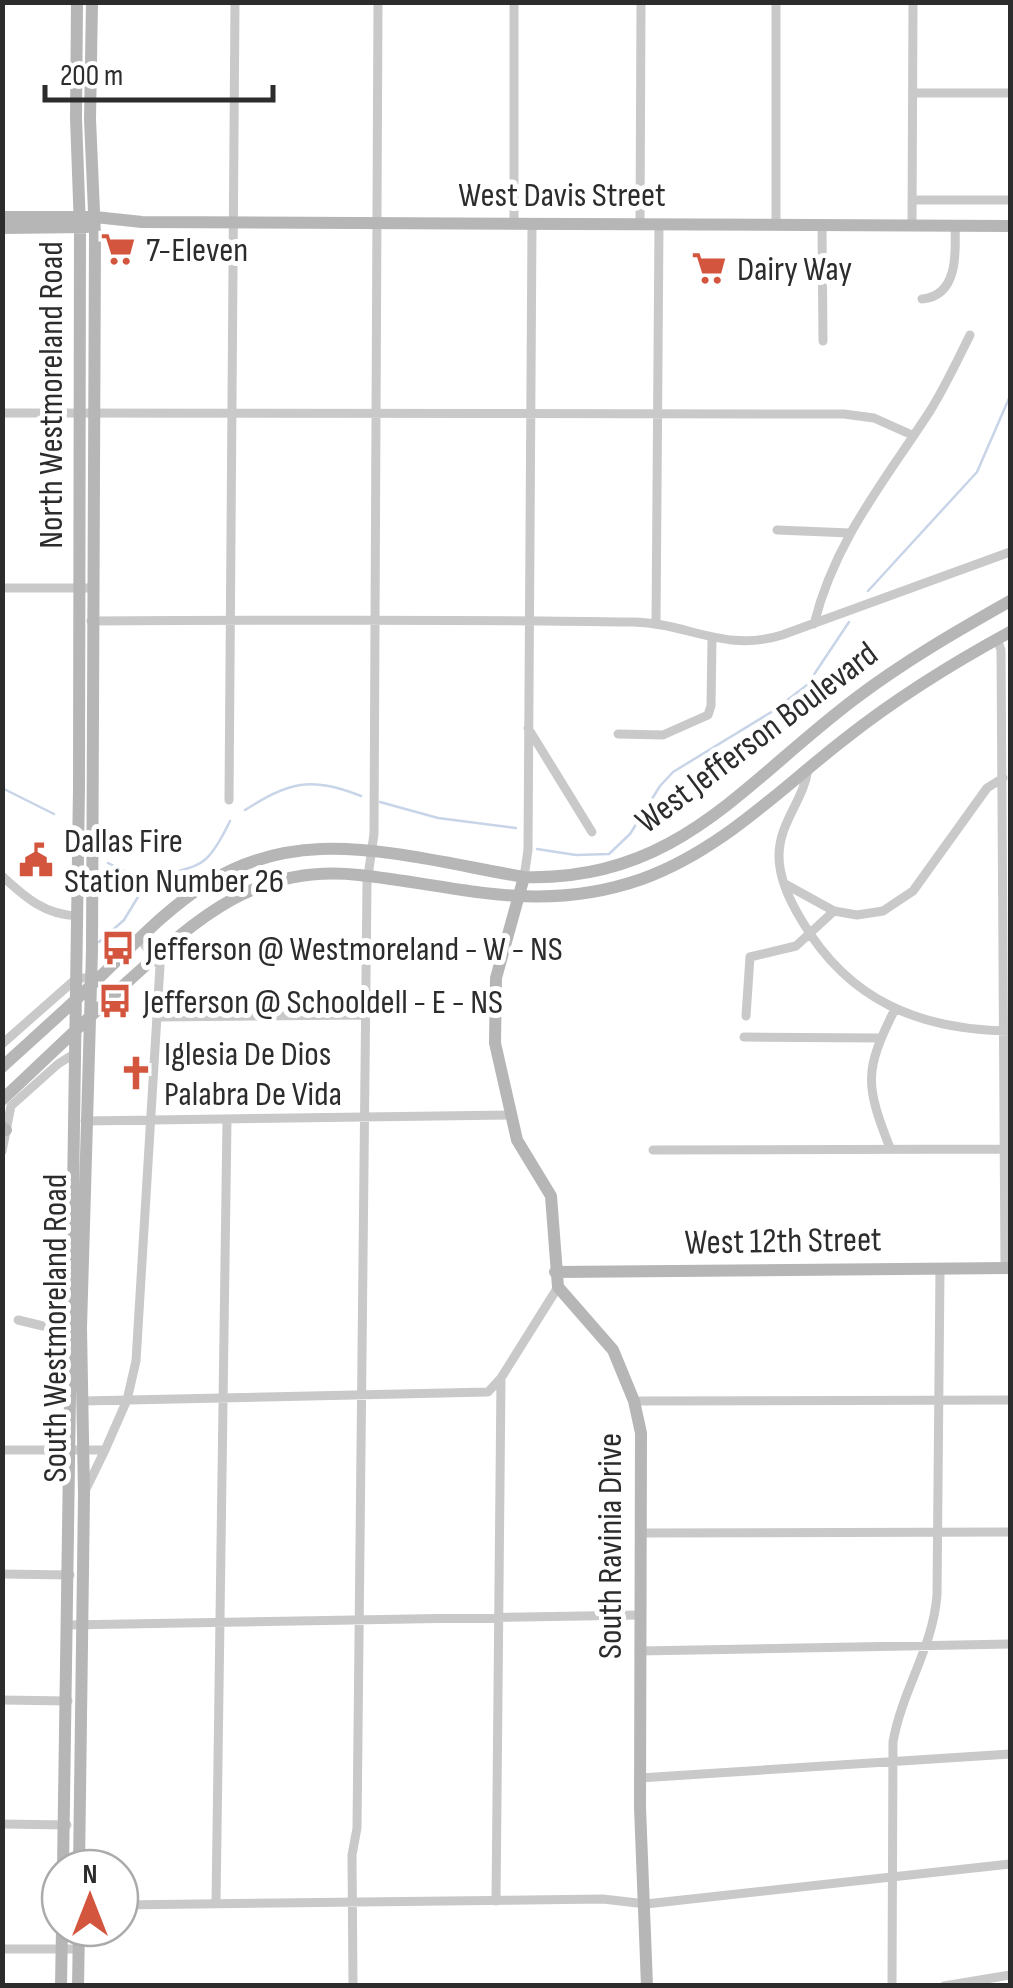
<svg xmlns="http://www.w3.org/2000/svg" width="1013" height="1988" viewBox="0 0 1013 1988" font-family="'Sofia Sans Condensed',sans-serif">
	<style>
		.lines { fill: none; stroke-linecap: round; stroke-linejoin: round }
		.stream { stroke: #c8d4e7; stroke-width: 2.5 }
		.street { stroke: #c9c9c9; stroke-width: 9 }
		.secondary { stroke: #b6b6b6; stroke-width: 12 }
		.labels { text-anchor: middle; stroke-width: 10; stroke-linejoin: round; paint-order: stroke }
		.street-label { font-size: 35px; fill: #2c2c2c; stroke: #fff }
		.poi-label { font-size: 35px; fill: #2c2c2c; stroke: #fff; text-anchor: start }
	</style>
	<rect width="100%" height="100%" fill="#fff"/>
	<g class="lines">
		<path class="stream" d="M868,591L977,472L1010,396V314
			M2,788L54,814
			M380,802L438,818L516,828
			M245,810C290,782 309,776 361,796
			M537,849L576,855L609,854L630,834L660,786L673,772L773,711L807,685L849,622
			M108,863L147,882
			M99,942L124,920L147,882C198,861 203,877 230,821"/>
		<path class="street" d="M776,2V225
			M913,93H1010
			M912,200H1010
			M514,223V2
			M640,224L641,2
			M822,225L823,341
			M912,225L913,2
			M922,299C958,296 956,253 955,226
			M2,413L844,414L874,418L912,435
			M777,530L850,533
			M2,588H92
			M91,621C272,620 453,619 633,622C688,623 725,653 782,635L1010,552
			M656,624L659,224
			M814,624C835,540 884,482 930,411C945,387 957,361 970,335
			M997,639L1001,650L1005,1268
			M528,728L592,832
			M618,734L663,735L708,715L711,706L712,639
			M808,769C804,800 779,822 779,856C779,879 790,901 802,921C849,1001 920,1030 1010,1031
			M229,800L235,2
			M2,876C26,898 45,915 78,916
			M524,877L528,850L532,223
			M785,884L834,911L857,915L883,911L913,891L987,788L1003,778
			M746,1016L750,957L796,946L834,911
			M158,1017L366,1015
			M744,1037L880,1038
			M2,1044L77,978H89
			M85,1121L511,1115
			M890,1148C865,1084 864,1071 895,1009
			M653,1150L1008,1149
			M2,1151L11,1106L58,1064L74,1054
			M18,1320L43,1326L74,1328
			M83,1401L488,1392L501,1378L558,1287
			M634,1401L1010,1400
			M2,1450H105L127,1400L136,1361L160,966L139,937
			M85,1491L105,1450
			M641,1533L1010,1532
			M2,1574L70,1575
			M67,1625L640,1615
			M639,1651L1010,1644
			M2,1700L68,1701
			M640,1778L1010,1754
			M2,1824L67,1825
			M496,1901L501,1378
			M216,1903L227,1120
			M120,1905L603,1899L646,1904L1010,1864
			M2,1949H79
			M353,1986L352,1855L357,1828L367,883L374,834L378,2
			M892,1986L893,1742C902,1690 933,1648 937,1595L940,1268
			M944,1986L1010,1975"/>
		<path class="secondary" d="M2,217H95L142,222L1010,226
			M2,228L87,227
			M524,877L496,978L495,1043L517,1140L551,1196L558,1287L613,1350L634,1401L641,1433L640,1807L647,1986
			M2,1067C36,1036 70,1006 103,974C170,909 219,853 321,849C388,847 458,866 524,877C677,882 744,782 856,698C905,661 957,631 1010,601
			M2,1100C42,1062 82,1024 123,986C194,921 254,863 359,875C461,886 539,915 642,879C722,850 780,789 846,738C898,697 953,663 1010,632
			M2,1127L6,1130
			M555,1272L1010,1268
			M63,1868L79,788L80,228L76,118L77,2
			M79,1868L84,1494L81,1328L92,950L95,235L90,119L92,2
			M61,1986L62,1928
			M78,1986L79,1928"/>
	</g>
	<defs>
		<g id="supermarket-bare" transform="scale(2.7)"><path d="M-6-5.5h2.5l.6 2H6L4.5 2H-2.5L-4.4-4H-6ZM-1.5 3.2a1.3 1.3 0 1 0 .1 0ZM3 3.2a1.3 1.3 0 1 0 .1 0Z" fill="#d3553e" stroke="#fff" stroke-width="2.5" paint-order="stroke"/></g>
		<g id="civic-bare" transform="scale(2.7)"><path d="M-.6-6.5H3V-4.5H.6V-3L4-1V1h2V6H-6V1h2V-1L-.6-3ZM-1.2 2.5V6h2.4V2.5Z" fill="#d3553e" stroke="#fff" stroke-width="2.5" paint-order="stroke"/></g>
		<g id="bus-bare" transform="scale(2.7)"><path d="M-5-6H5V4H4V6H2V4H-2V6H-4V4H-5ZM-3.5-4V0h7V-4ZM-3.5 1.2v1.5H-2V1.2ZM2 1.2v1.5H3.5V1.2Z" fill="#d3553e" stroke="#fff" stroke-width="2.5" paint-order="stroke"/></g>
		<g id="church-bare" transform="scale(2.7)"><path d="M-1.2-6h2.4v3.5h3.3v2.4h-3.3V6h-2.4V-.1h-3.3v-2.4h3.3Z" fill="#d3553e" stroke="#fff" stroke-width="2.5" paint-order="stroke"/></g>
	</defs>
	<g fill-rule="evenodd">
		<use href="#supermarket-bare" x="118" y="249"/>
		<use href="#supermarket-bare" x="709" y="268"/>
		<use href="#civic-bare" x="36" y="860"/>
		<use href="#bus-bare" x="118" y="948"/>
		<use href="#bus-bare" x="115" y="1001"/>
		<use href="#church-bare" x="136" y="1073"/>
	</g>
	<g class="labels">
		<g class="street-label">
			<text x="562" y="206">West Davis Street</text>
			<text transform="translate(50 395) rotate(-90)" y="12">North Westmoreland Road</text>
			<text transform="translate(756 737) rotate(-37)" y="12">West Jefferson Boulevard</text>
			<text transform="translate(783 1240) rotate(-1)" y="12">West 12th Street</text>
			<text transform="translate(54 1328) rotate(-90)" y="12">South Westmoreland Road</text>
			<text transform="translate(609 1546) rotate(-90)" y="12">South Ravinia Drive</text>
		</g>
		<g class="poi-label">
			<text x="146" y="261">7-Eleven</text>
			<text x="737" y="280">Dairy Way</text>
			<text x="64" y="852">Dallas Fire<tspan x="64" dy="40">Station Number 26</tspan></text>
			<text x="146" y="960">Jefferson @ Westmoreland - W - NS</text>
			<text x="143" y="1013">Jefferson @ Schooldell - E - NS</text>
			<text x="164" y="1065">Iglesia De Dios<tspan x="164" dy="40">Palabra De Vida</tspan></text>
		</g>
	</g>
	<rect width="1013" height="1988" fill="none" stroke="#2c2c2c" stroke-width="10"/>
	<g transform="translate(90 1898)"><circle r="48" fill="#ffffff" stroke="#ababab" stroke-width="2.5"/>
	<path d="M0-8L18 38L0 25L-18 38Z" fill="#d3553e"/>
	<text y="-15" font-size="28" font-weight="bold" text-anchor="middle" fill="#2c2c2c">N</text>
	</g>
	<path d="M45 85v15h228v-15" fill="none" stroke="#2c2c2c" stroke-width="5"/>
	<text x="60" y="85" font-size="30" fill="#2c2c2c" stroke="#ffffff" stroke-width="8" paint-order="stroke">200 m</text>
</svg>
